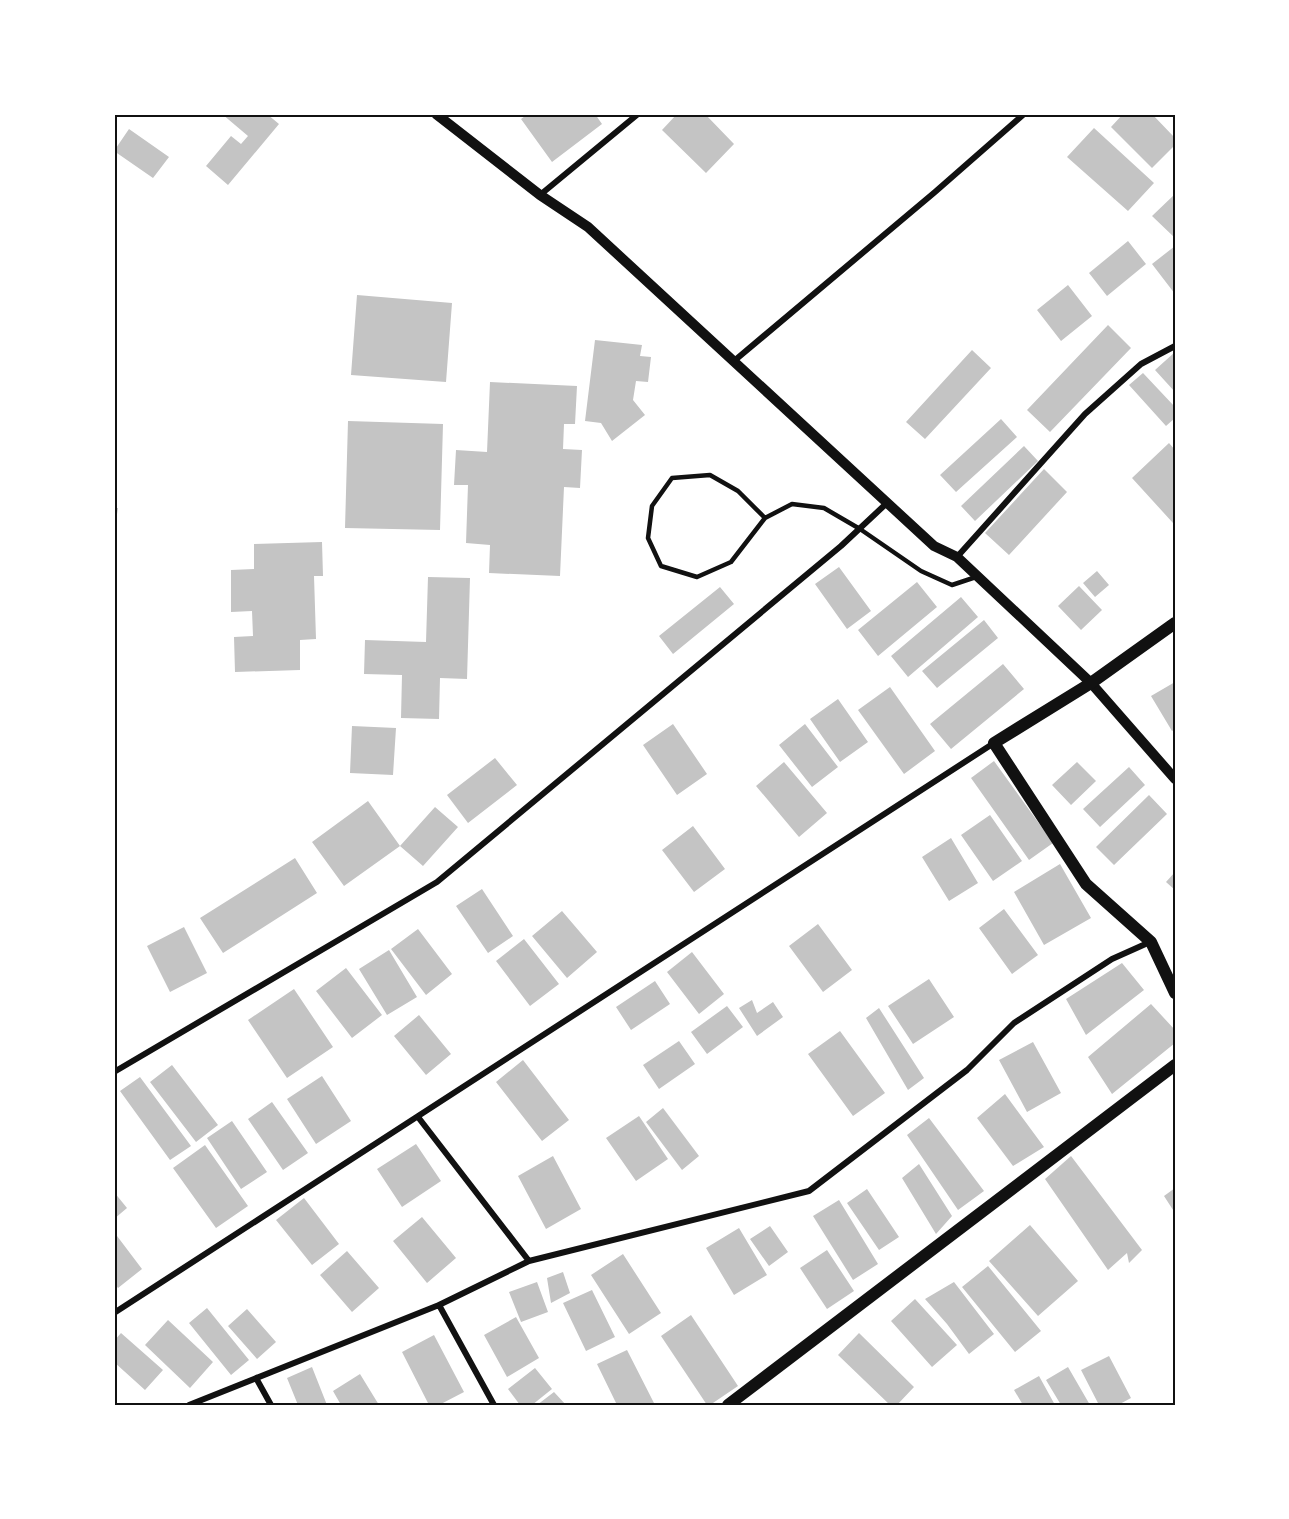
<svg xmlns="http://www.w3.org/2000/svg" width="1289" height="1519" viewBox="0 0 1289 1519" font-family="'Asap Condensed',sans-serif">
	<style>
		.building { fill: #c4c4c4 }
		.lines { fill: none; stroke-linecap: round; stroke-linejoin: round }
		.service { stroke: #111; stroke-width: 4.5 }
		.minor { stroke: #111; stroke-width: 6 }
		.tertiary { stroke: #111; stroke-width: 10 }
		.secondary { stroke: #111; stroke-width: 12 }
		.neatline { fill: none; stroke: #111; stroke-width: 2 }
	</style>
	<rect width="100%" height="100%" fill="#fff"/>
	<path class="building" d="M222,114H267L279,124L228,185L206,166L231,136L241,144L248,136Z
		M528,114H595L602,124L552,162L521,119Z
		M677,114H705L734,144L706,173L662,130Z
		M1123,114H1152L1175,138V145L1152,168L1111,127Z
		M1094,128L1154,183L1128,211L1067,157Z
		M129,129L169,157L153,178L114,151Z
		M1175,194V238L1152,216Z
		M1128,241L1146,264L1107,296L1089,273Z
		M1175,246V294L1152,264Z
		M1068,285L1092,316L1061,341L1037,310Z
		M357,295L452,303L446,382L351,375Z
		M1108,325L1131,348L1050,432L1027,410Z
		M595,340L642,345L640,356L651,357L648,382L636,381L633,400L645,415L612,441L601,423L585,421Z
		M972,350L991,368L925,439L906,422Z
		M1175,352V392L1155,370Z
		M1143,373L1175,407V418L1166,426L1129,385Z
		M490,382L577,386L575,424H564L563,449L582,450L580,488L564,487L560,576L489,573L490,545L466,543L468,485H454L456,450L487,452Z
		M1001,419L1017,437L956,492L940,475Z
		M348,421L443,424L440,530L345,528Z
		M1169,443L1175,450V521L1173,523L1132,478Z
		M1024,446L1038,461L975,521L961,506Z
		M1044,469L1067,492L1009,555L985,533Z
		M114,508H118L115,527H114Z
		M322,542L323,576H314L316,639L300,640V670L235,672L234,637L253,636L252,611L231,612V570L254,569V544Z
		M839,567L871,611L847,629L815,584Z
		M1097,571L1109,585L1095,597L1083,583Z
		M428,577L470,578L467,679L440,678L439,719L401,718L402,675L364,674L365,640L426,642Z
		M917,582L937,607L878,656L858,630Z
		M1079,586L1102,610L1081,630L1058,606Z
		M720,587L734,604L673,654L659,636Z
		M961,597L978,617L908,677L891,656Z
		M984,620L998,638L937,688L922,671Z
		M1003,664L1024,689L951,749L930,724Z
		M1175,682V729L1172,731L1151,696Z
		M890,687L935,751L904,774L858,710Z
		M838,699L868,742L840,762L810,719Z
		M673,724L707,774L677,795L643,745Z
		M805,724L838,767L812,787L779,745Z
		M352,726L396,728L393,775L350,773Z
		M495,758L517,785L468,823L447,795Z
		M994,761L1053,843L1029,860L971,778Z
		M784,762L827,813L799,837L756,786Z
		M1077,762L1096,781L1071,805L1052,785Z
		M1129,767L1145,785L1100,827L1083,809Z
		M1149,795L1167,814L1114,865L1096,847Z
		M368,801L400,846L344,886L312,842Z
		M435,807L458,827L423,866L400,846Z
		M990,815L1022,861L993,881L961,835Z
		M693,826L725,869L694,892L662,850Z
		M951,838L978,883L949,901L922,857Z
		M295,858L317,893L223,953L200,918Z
		M1060,864L1091,918L1044,945L1014,892Z
		M1175,872V890L1166,882Z
		M482,889L513,936L488,953L456,906Z
		M1004,909L1038,955L1012,974L979,928Z
		M562,911L597,952L567,978L532,936Z
		M818,924L852,970L823,992L789,946Z
		M184,927L207,973L170,992L147,946Z
		M418,929L452,974L426,995L391,949Z
		M524,939L559,984L530,1006L496,961Z
		M389,950L417,997L387,1015L359,969Z
		M692,952L724,994L699,1014L667,972Z
		M1122,963L1144,990L1086,1035L1066,999Z
		M346,968L382,1015L352,1038L316,991Z
		M929,979L954,1017L913,1044L888,1006Z
		M655,981L670,1004L631,1030L616,1007Z
		M294,989L333,1047L287,1078L248,1020Z
		M752,1000L757,1013L773,1002L783,1017L757,1036L739,1008Z
		M1151,1004L1175,1030V1043L1112,1094L1088,1057Z
		M727,1006L743,1027L707,1054L691,1032Z
		M879,1008L924,1078L908,1090L866,1018Z
		M419,1015L451,1054L426,1075L394,1036Z
		M840,1031L885,1093L853,1116L808,1054Z
		M679,1041L695,1064L659,1089L643,1065Z
		M1033,1042L1061,1093L1027,1112L999,1060Z
		M523,1060L569,1120L542,1141L496,1082Z
		M172,1065L218,1125L196,1142L150,1082Z
		M322,1076L351,1121L316,1144L287,1099Z
		M140,1077L191,1146L170,1160L120,1091Z
		M1005,1094L1044,1147L1013,1166L977,1118Z
		M272,1102L308,1153L283,1170L248,1119Z
		M663,1108L699,1156L682,1170L646,1122Z
		M639,1116L668,1159L636,1181L606,1138Z
		M929,1118L984,1191L958,1210L907,1135Z
		M232,1121L267,1172L241,1189L207,1138Z
		M416,1144L441,1181L402,1207L377,1169Z
		M205,1145L248,1206L216,1228L173,1168Z
		M553,1156L581,1209L546,1229L518,1176Z
		M1071,1156L1142,1250L1129,1263L1127,1253L1108,1270L1045,1179Z
		M919,1164L952,1216L936,1234L902,1178Z
		M1175,1188V1213L1164,1196Z
		M867,1189L899,1237L879,1250L847,1203Z
		M114,1192L127,1208L114,1219Z
		M304,1198L339,1244L312,1265L276,1220Z
		M839,1200L878,1264L853,1280L813,1216Z
		M422,1217L456,1258L427,1283L393,1241Z
		M1030,1225L1078,1281L1038,1316L989,1261Z
		M770,1226L788,1252L769,1266L750,1239Z
		M739,1228L767,1275L734,1295L706,1248Z
		M114,1232L142,1269L118,1288L114,1283Z
		M827,1250L854,1291L827,1309L800,1268Z
		M347,1251L379,1288L352,1312L320,1275Z
		M623,1254L661,1313L629,1334L591,1275Z
		M988,1266L1041,1331L1015,1352L962,1287Z
		M563,1272L570,1293L551,1303L547,1278Z
		M537,1282L548,1312L521,1322L509,1292Z
		M954,1282L994,1334L969,1354L947,1324L925,1299Z
		M592,1290L615,1337L586,1351L563,1303Z
		M915,1299L957,1345L932,1367L891,1321Z
		M207,1308L249,1360L231,1375L189,1323Z
		M247,1309L276,1342L257,1359L228,1326Z
		M691,1315L738,1386L710,1405H707L661,1336Z
		M516,1317L539,1358L507,1377L484,1335Z
		M168,1320L213,1362L190,1388L145,1345Z
		M121,1333L163,1370L145,1390L114,1362V1341Z
		M859,1333L914,1387L897,1405H890L838,1355Z
		M434,1335L464,1392L439,1405H429L402,1352Z
		M627,1350L655,1405H617L597,1364Z
		M1109,1356L1131,1398L1118,1405H1099L1081,1370Z
		M312,1367L327,1405H298L287,1378Z
		M1068,1367L1090,1405H1061L1046,1380Z
		M535,1368L552,1389L532,1405H520L508,1389Z
		M360,1374L379,1405H341L333,1391Z
		M1039,1376L1055,1405H1023L1014,1390Z
		M554,1392L566,1405H537Z"/>
	<g class="lines">
		<path class="service" d="M765,518L738,491L710,475L672,478L652,506L648,538L661,566L697,577L731,562L765,518L792,504L824,508L860,529L921,571L952,585L976,577"/>
		<path class="minor" d="M540,195L638,114
			M734,361L935,192L1024,114
			M957,557L1085,414L1141,364L1175,346
			M114,1072L437,882L841,546L888,502
			M418,1117L529,1261
			M439,1305L494,1405
			M114,1313L994,743
			M256,1378L271,1405
			M189,1405L439,1305L529,1261L809,1191L967,1070L1014,1023L1112,959L1150,942"/>
		<path class="tertiary" d="M436,114L540,195L588,227L934,546L957,557L1091,683L1175,779"/>
		<path class="secondary" d="M1175,623L1091,683L994,743L1086,884L1151,942L1175,993
			M728,1405L1175,1065"/>
	</g>
	<rect width="1289" height="1519" fill="none" stroke="#ffffff" stroke-width="231"/>
	<rect x="116" y="116" width="1058" height="1288" class="neatline"/>
</svg>
